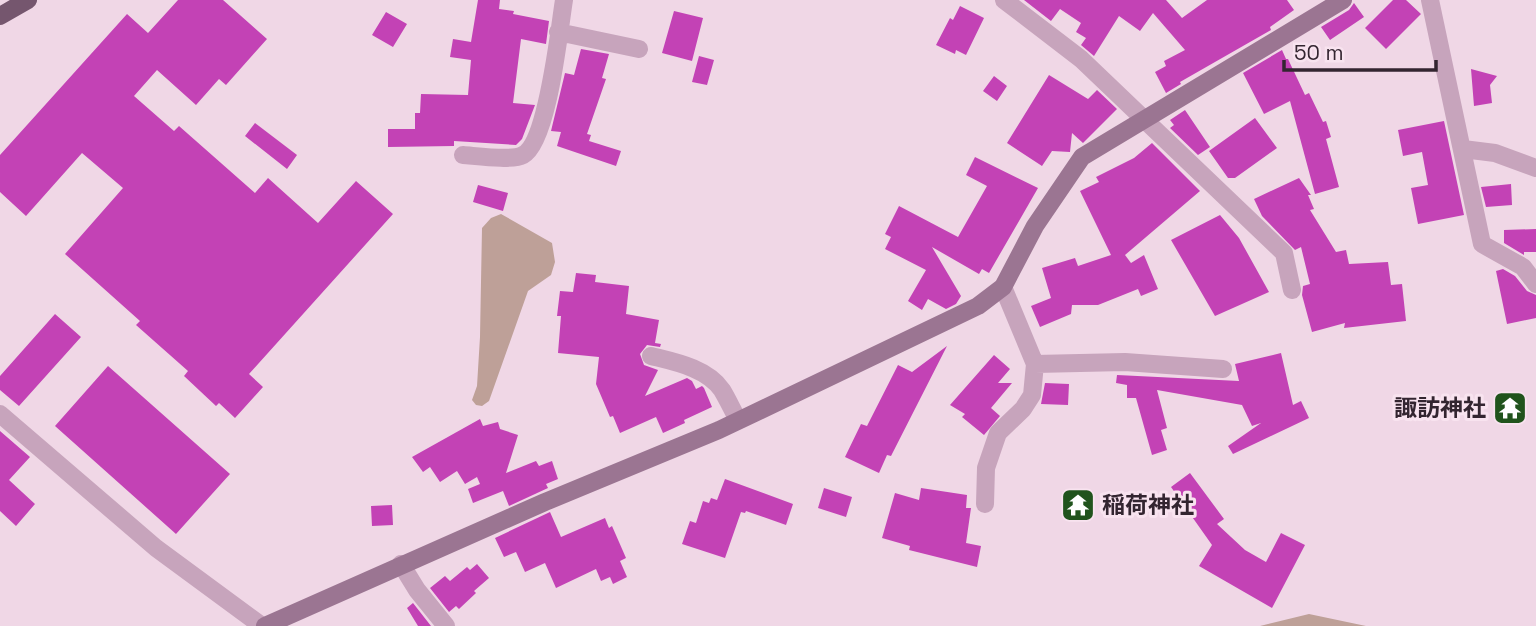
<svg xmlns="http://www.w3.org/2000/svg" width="1536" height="626" viewBox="0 0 1536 626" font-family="'Space Grotesk','Noto Sans JP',sans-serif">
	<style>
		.green { fill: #bea098 }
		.building { fill: #c342b5 }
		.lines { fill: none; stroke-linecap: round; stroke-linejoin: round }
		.street { stroke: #c7a4bc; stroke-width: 18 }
		.secondary { stroke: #9b7592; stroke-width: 18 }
		.primary { stroke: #75566e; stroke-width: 18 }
		.labels { text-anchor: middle; stroke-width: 6; stroke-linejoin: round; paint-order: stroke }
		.poi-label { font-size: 23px; font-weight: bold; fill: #332530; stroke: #f8e3ef; text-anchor: end }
	</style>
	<rect width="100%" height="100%" fill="#f0d7e6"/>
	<path class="green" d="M501,214L552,243L555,262L551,275L528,291L489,401L482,406L476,405L472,400L477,386L480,337L482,228L491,218Z
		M1309,614L1366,626H1260Z"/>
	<path class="building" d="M178,0H223L267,39L226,85L219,79L196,105L157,70L134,96L174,131L179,126L255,193L268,178L318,223L356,181L393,214L249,374L263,387L235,418L219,403L216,406L184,376L188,371L136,325L140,321L65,254L123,188L82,153L26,216L0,192V155L127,14L148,33Z
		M478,0H500L499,9L514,11L513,14L549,21L546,44L521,39L513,103L535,105L522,139L516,145L454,141V146L388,147V129H415V113H420L421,94L468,95L471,60L450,57L453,39L471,42Z
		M1024,0H1166L1182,18L1207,0H1287L1294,10L1270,27L1271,30L1180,82L1181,84L1166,93L1155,72L1166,66L1164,61L1185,50L1153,13L1140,31L1119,16L1094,56L1081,45L1086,38L1076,32L1081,23L1060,9L1051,21Z
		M1393,0H1406L1421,14L1386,49L1365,28Z
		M1354,3L1364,17L1330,40L1321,27L1349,10Z
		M960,6L984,18L966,55L956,50L955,54L936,45L950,18L953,20Z
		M674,11L703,18L692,61L662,53Z
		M386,12L407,24L393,47L372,35Z
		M581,49L609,54L602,78L606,79L587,134L591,135L589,141L621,151L616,166L557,146L561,132L551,131L565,73L574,75Z
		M1282,50L1286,59H1288L1305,95L1309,93L1323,122L1326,121L1331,137L1326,139L1339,187L1315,194L1290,101L1264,114L1243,73Z
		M699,56L714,60L707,85L692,82Z
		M1471,69L1497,76L1490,85L1492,103L1474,106Z
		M1049,75L1088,99L1097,90L1117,109L1083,143L1072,133L1070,152L1052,151L1042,166L1007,143Z
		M994,76L1007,86L997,101L983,91Z
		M1185,110L1210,147L1198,155L1170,128L1174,125L1170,120Z
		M1255,118L1277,148L1235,178H1228L1209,151Z
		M1444,121L1464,215L1418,224L1411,188L1428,185L1422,152L1403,156L1398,130Z
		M255,123L297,155L287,169L245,136Z
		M1152,143L1200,191L1125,255L1131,263L1144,255L1158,289L1141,296L1138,289L1098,305H1072L1071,314L1040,327L1031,306L1051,298L1042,268L1075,258L1078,266L1111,255L1080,191L1099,182L1096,177L1134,158Z
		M975,157L1038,188L989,273L982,269L979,274L932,247L961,296L956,304L946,309L928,299L922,310L908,301L926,270L885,249L891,237L885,234L899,206L958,237L987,186L966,175Z
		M1299,178L1311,195H1308L1314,209L1310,210L1336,252L1346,250L1349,264L1388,262L1391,285L1402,284L1406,321L1344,328L1345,323L1312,332L1302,295L1303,286L1310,284L1301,247L1295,250L1262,216L1254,199Z
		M1511,184L1512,205L1486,207L1481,187Z
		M478,185L508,193L503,211L473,202Z
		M1220,215L1239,238L1269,292L1215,316L1171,240Z
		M1536,229V252H1524V255L1504,243V230Z
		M1503,269L1515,276L1527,291L1536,295V318L1507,324L1496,271Z
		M576,273L596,275L595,282L629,286L626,314L659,320L655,343L661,344L660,347L647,345L640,354L644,365L658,370L645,396L687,378L692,381L696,389L702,386L704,388L712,407L684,420L685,423L663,433L656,417L620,433L613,416L610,417L596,384L599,357L558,353L561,316H557L560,291L573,292Z
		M55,314L81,337L19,406L0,390V376Z
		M947,346L891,456L887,455L879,473L845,457L861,424L867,426L898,365L912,372Z
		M1281,353L1293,405L1301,401L1309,418L1233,454L1228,446L1261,423L1252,426L1242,405L1157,390L1167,428L1161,430L1167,450L1152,455L1136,398H1127V385L1116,383L1117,375L1239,381L1235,364Z
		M994,355L1010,369L998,383H1012L991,408L1000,416L984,435L962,417L965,414L950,405Z
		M108,366L230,474L176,534L55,426Z
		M1045,383L1069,384L1068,405L1041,404Z
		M1513,393L1517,410L1500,414L1497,397Z
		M480,419L483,426L498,422L500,429L518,435L506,473L536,461L539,466L552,461L558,479L546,484L548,488L509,506L503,491L473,503L468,489L480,484L477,477L465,484L457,471L440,482L430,467L423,472L412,457Z
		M0,431L30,457L9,480L35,504L16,526L0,511Z
		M1190,473L1224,519L1217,524L1245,550L1266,562L1281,533L1305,545L1272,608L1199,566L1212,545L1171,487Z
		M725,479L793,504L786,525L746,511L745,513L741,512L725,558L682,544L690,521L696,523L703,501L709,503L711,498L717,500Z
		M824,488L852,497L846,517L818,508Z
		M921,488L967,495L966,508H971L966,543L981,546L977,567L909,550L910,546L882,538L895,493L919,500Z
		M392,505L393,525L372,526L371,506Z
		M550,512L561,537L605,518L609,528L612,526L626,558L620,561L627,577L613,584L610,577L601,581L596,569L556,588L545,563L525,572L516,552L504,557L495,538Z
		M477,564L489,578L474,591L476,593L459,609L456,606L449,612L430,588L445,576L450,581L467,567L470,570Z
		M413,603L431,626H418L407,608Z"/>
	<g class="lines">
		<path class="street" d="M1004,0L1081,59L1284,253L1292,290
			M1430,0L1482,244L1523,267L1536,284
			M558,32L639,49
			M1463,149L1495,153L1536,168
			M463,155C477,156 512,161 523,155C548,142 559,30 564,0
			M651,356C675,362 707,368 722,390C728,400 733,411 738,420
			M1035,364L1125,362L1223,369
			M0,414L156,548L262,626
			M985,504L986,468L998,433L1023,409L1032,395L1035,364L1003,287
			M401,564L417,590L446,626"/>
		<path class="secondary" d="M265,626L545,502L719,430L978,306L1003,287L1035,226L1082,157L1343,0"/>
		<path class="primary" d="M0,16L28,0"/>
	</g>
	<defs>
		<g id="temple-square" transform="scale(1.75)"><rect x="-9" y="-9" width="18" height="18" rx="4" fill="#20531c" stroke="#f8e3ef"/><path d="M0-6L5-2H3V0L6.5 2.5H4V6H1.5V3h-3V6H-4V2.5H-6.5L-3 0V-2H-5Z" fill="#fff"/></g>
	</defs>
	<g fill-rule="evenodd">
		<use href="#temple-square" x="1510" y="408"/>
		<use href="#temple-square" x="1078" y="505"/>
	</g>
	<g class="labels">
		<g class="poi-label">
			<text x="1486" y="416">諏訪神社</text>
			<text x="1102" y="513" text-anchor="start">稲荷神社</text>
		</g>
	</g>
	<path d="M1284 60v10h152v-10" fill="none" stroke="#332530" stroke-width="3.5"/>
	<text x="1294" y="60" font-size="21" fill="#332530" stroke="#f8e3ef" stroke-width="5" paint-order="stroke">50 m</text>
</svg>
